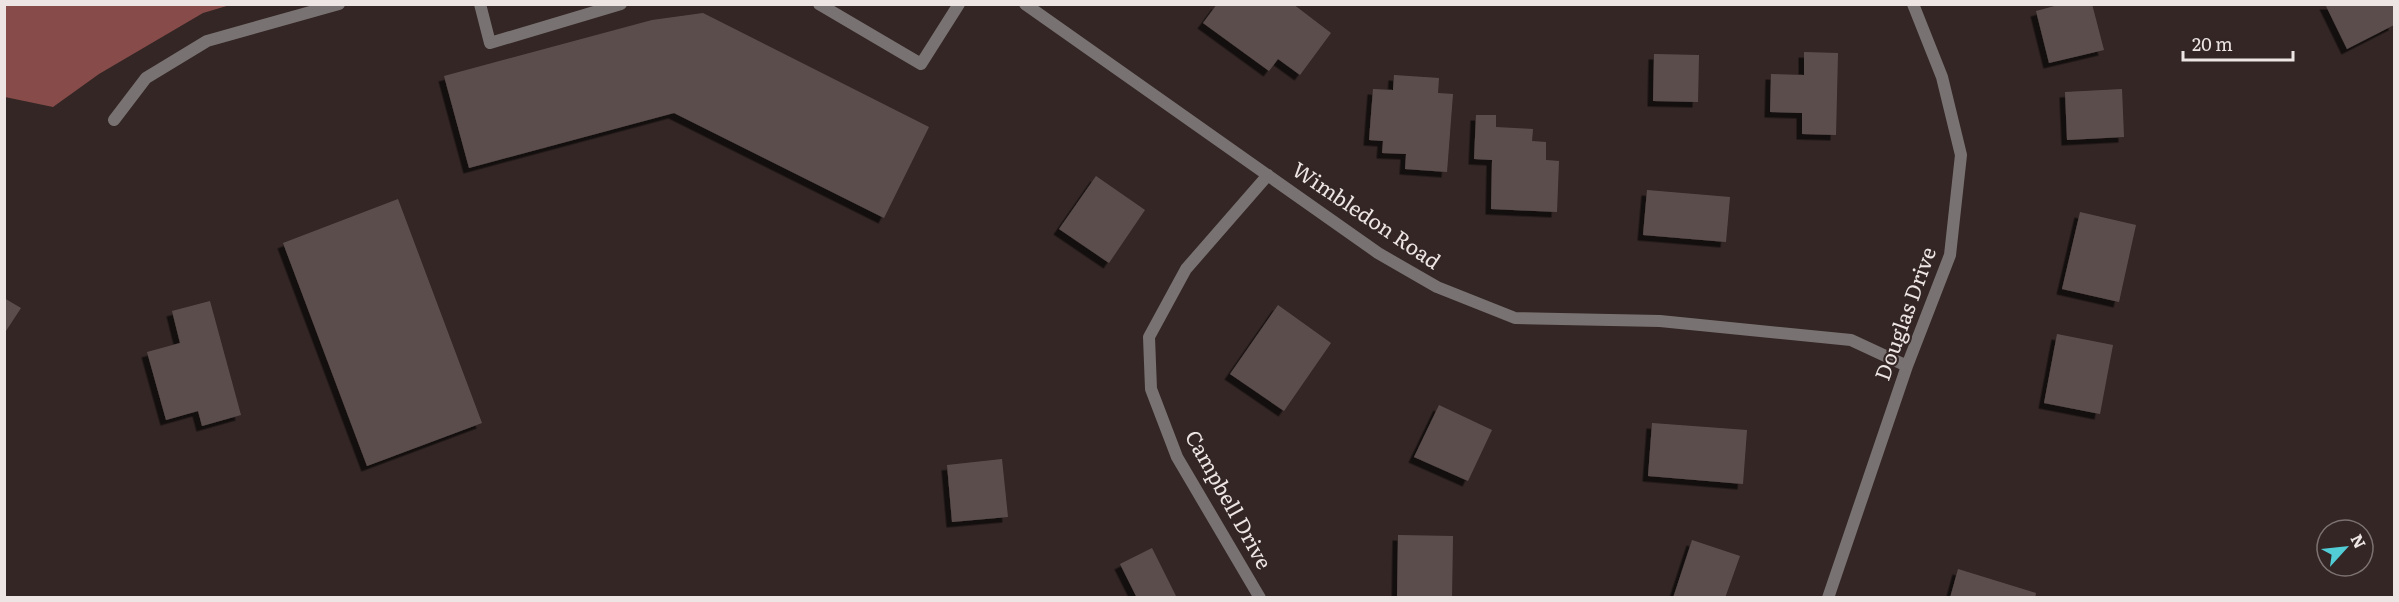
<svg xmlns="http://www.w3.org/2000/svg" width="2399" height="602" viewBox="0 0 2399 602" font-family="Literata,serif">
	<style>
		.forest { fill: #874c4a }
		.building { fill: #5c4e4d; filter: url(#shadow) }
		.lines { fill: none; stroke-linecap: round; stroke-linejoin: round }
		.lane { stroke: #797272; stroke-width: 12 }
		.street { stroke: #797272; stroke-width: 12 }
		.labels { text-anchor: middle; stroke-width: 4.5; stroke-linejoin: round; paint-order: stroke }
		.street-label { font-size: 21px; fill: #ede5e4; stroke: #332625 }
	</style>
	<defs>
		<filter id="shadow"><feDropShadow dx="-5.5" dy="5.5" stdDeviation="0" flood-color="#0009"/></filter>
	</defs>
	<rect width="100%" height="100%" fill="#332625"/>
	<path class="forest" d="M5,4H230V5L203,13L99,74L53,107L5,97Z"/>
	<path class="building" d="M1217,4H1293L1331,33L1300,75L1278,59L1269,71L1203,23Z
		M2062,4H2092L2104,50L2049,63L2036,11Z
		M2325,4H2394V25L2347,49Z
		M703,13L929,127L884,218L674,113L469,168L444,76L652,20Z
		M1804,52L1838,53L1836,135L1802,134V113L1770,112L1771,74L1804,75Z
		M1654,54L1699,55L1698,102L1653,101Z
		M1394,75L1439,78L1438,93L1453,94L1447,172L1405,169L1406,154L1382,153L1383,141L1369,140L1373,89L1393,90Z
		M2122,89L2124,137L2067,140L2065,92Z
		M1476,115H1496V127L1533,129L1532,141L1546,142V160L1559,161L1557,212L1491,209L1492,160L1474,159Z
		M1096,176L1145,210L1109,263L1059,229Z
		M1647,190L1730,197L1726,242L1643,235Z
		M398,199L482,423L367,466L283,243Z
		M2080,212L2136,225L2119,302L2062,289Z
		M4,298L21,308L4,334Z
		M210,301L241,415L202,426L198,411L166,420L147,352L180,343L172,311Z
		M1278,305L1331,343L1284,411L1230,374Z
		M2057,334L2113,345L2100,414L2044,403Z
		M1439,405L1492,430L1468,481L1414,457Z
		M1652,423L1747,430L1743,484L1648,476Z
		M1002,459L1008,517L952,522L947,465Z
		M1398,535L1453,536L1452,598H1397Z
		M1692,540L1740,556L1725,598H1673Z
		M1152,548L1177,598H1137L1120,564Z
		M1958,569L2036,593L2035,598H1950Z"/>
	<g class="lines">
		<path class="lane" d="M480,4L490,43L621,4
			M819,4L921,64L959,4"/>
		<path class="street" d="M1025,4L1378,253L1437,287L1515,318L1660,321L1851,340L1907,366
			M114,120L146,78L207,41L339,4
			M1260,598L1177,457L1151,389L1149,337L1186,269L1268,175
			M1828,598L1907,366L1950,255L1961,155L1942,77L1913,4"/>
	</g>
	<g class="labels">
		<g class="street-label">
			<text transform="translate(1366 216) rotate(34)" y="7">Wimbledon Road</text>
			<text transform="translate(1906 314) rotate(-70)" y="7">Douglas Drive</text>
			<text transform="translate(1228 500) rotate(61)" y="7">Campbell Drive</text>
		</g>
	</g>
	<rect width="2399" height="602" fill="none" stroke="#ede5e4" stroke-width="12"/>
	<g transform="translate(2345 548) rotate(63)"><circle r="28" fill="#332625" stroke="#7d7271" stroke-width="1.5"/>
	<path d="M0-4.5L10 22L0 15L-10 22Z" fill="#52ccd5"/>
	<text y="-9" font-size="16" font-weight="bold" text-anchor="middle" fill="#ede5e4">N</text>
	</g>
	<path d="M2183 51v9h110v-9" fill="none" stroke="#ede5e4" stroke-width="3"/>
	<text x="2192" y="51" font-size="18" fill="#ede5e4" stroke="#332625" stroke-width="4.5" paint-order="stroke">20 m</text>
</svg>
